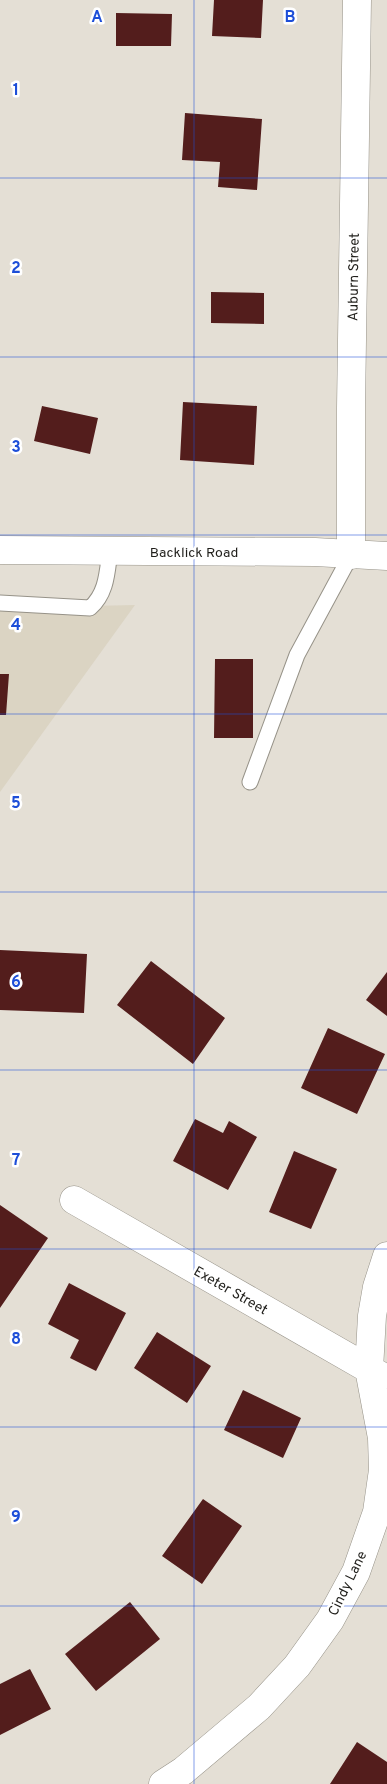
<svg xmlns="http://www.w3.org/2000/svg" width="387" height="1784" viewBox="0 0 387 1784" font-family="Overpass,sans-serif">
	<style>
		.built { fill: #dbd4c3 }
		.building { fill: #531d1c }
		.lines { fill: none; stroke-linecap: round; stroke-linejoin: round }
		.service-casing { stroke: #969288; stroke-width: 17 }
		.minor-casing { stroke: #969288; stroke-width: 29 }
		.primary-casing { stroke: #969288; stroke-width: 29 }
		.service { stroke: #fff; stroke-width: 15 }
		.minor { stroke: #fff; stroke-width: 28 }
		.primary { stroke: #fff; stroke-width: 28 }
		.grid { fill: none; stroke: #1d4ed8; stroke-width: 1; stroke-opacity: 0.55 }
		.labels { text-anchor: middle; stroke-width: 5; stroke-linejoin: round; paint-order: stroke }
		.street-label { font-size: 14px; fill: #201f1b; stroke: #fff }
		.grid-label { font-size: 16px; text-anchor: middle; font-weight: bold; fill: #1d4ed8; stroke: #fff; stroke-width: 5; stroke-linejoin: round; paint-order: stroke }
	</style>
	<rect width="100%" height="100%" fill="#e4dfd5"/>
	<path class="built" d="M135,605L0,792V608Z"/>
	<path class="building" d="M214,0H263L261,38L212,36Z
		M116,13L172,14L171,46H116Z
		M185,113L262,119L257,190L218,187L220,162L182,160Z
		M211,292L264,293V324L211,323Z
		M183,402L257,406L254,465L180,460Z
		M42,406L98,418L90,454L34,441Z
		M215,659H253V738H214Z
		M0,674H9L6,715H0Z
		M0,950L87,954L84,1013L0,1010Z
		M151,961L225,1018L193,1064L117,1005Z
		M387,972V1016L366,1000Z
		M328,1028L385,1054L357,1114L301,1088Z
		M195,1119L223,1133L229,1121L257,1137L228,1190L173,1161Z
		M294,1151L337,1169L311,1229L269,1212Z
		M0,1205L48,1238L0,1308Z
		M69,1283L126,1313L96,1371L70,1358L79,1340L48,1324Z
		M157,1332L211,1366L187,1403L134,1368Z
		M243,1390L301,1418L283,1458L224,1430Z
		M203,1499L242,1526L202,1584L162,1556Z
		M130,1602L160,1639L96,1691L65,1654Z
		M30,1669L51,1709L0,1735V1684Z
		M357,1742L387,1762V1784H330Z"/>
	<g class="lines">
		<g class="service-casing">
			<path id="service" d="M0,603L90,608C107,593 107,572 110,551
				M250,782L297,655L351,555"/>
		</g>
		<g class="minor-casing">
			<path id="minor" d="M351,555V408L357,0
				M74,1200L381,1376
				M163,1784L183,1771L259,1707L297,1666L330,1620L356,1572L377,1512L383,1470L382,1438L369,1369L372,1316L377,1287L387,1256"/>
		</g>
		<g class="primary-casing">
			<path id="primary" d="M0,550L315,552L387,556"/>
		</g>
		<use href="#service" class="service"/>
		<use href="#minor" class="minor"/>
		<use href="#primary" class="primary"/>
	</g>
	<path class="grid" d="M194,0V1784M0,178H387M0,357H387M0,535H387M0,714H387M0,892H387M0,1070H387M0,1249H387M0,1427H387M0,1606H387"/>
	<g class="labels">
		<g class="street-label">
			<text transform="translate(353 277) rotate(-89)" y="5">Auburn Street</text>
			<text x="194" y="557">Backlick Road</text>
			<text transform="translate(231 1290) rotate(30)" y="5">Exeter Street</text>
			<text transform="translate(347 1583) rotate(-64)" y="5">Cindy Lane</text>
		</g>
	</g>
	<g class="grid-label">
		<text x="97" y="22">A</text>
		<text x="290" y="22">B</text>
		<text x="16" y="95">1</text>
		<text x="16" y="273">2</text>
		<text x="16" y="452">3</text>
		<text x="16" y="630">4</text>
		<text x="16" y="808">5</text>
		<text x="16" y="987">6</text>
		<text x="16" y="1165">7</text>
		<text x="16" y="1344">8</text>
		<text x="16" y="1522">9</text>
	</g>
</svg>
